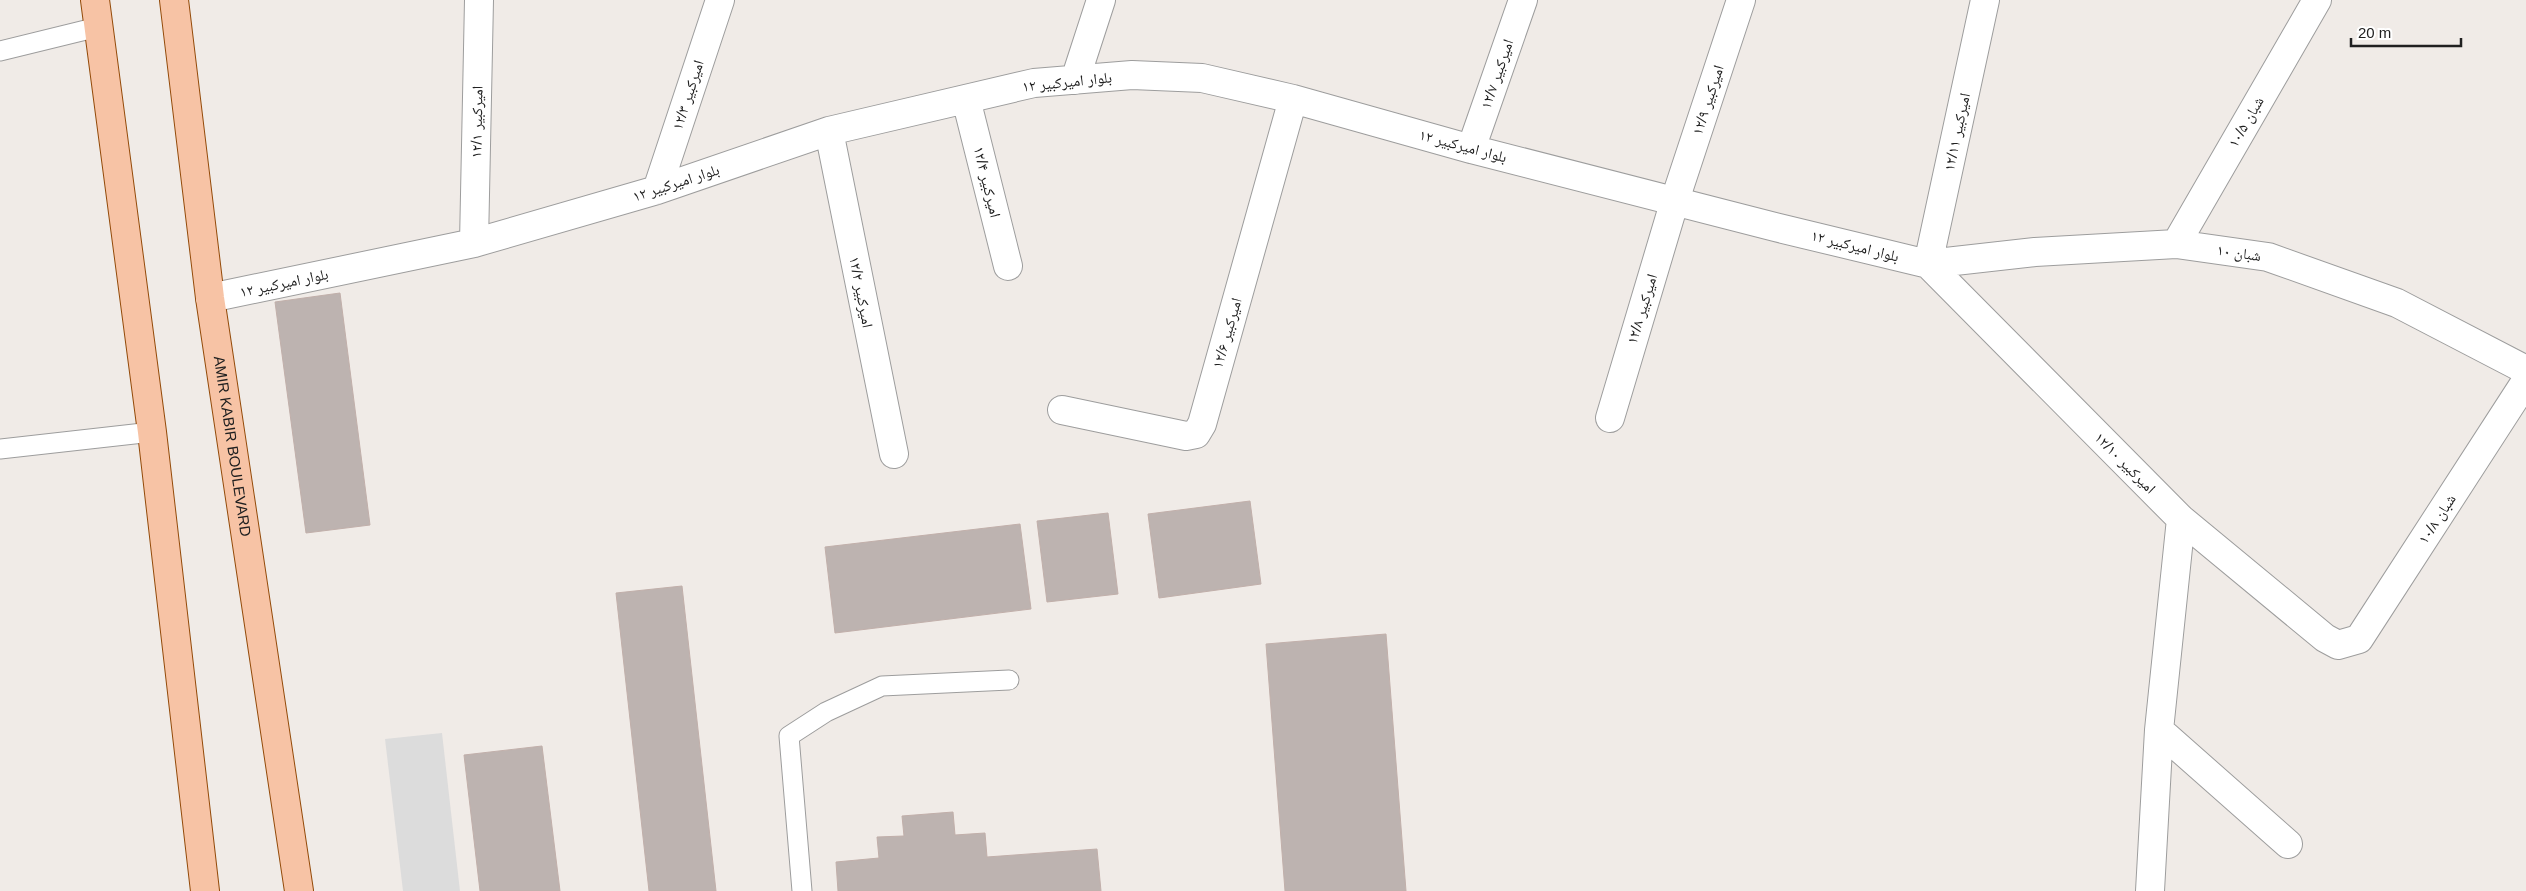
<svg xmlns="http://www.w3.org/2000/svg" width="2526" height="891" viewBox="0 0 2526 891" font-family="Helvetica,'Noto Naskh Arabic',sans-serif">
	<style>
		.parking { fill: #dcdcdc }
		.building { fill: #bdb3b0; stroke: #c1afaa }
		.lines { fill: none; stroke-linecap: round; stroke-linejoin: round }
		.service-casing { stroke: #9d9d9d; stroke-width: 21 }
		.minor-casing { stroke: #9d9d9d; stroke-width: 30 }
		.primary-casing { stroke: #934a09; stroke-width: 30 }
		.service { stroke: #fff; stroke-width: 19 }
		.minor { stroke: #fff; stroke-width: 28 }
		.primary { stroke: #f7c3a5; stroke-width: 28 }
		.labels { text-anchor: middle; stroke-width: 4; stroke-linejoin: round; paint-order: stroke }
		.street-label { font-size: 15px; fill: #202020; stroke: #fff }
	</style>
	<rect width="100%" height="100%" fill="#f0ebe7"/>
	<path class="parking" d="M442,733L460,891H403L385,739Z"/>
	<path class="building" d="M340,293L370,525L306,533L275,302Z
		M1250,501L1261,584L1159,598L1148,514Z
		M1108,513L1118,594L1047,602L1037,521Z
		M1020,524L1031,609L835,633L825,547Z
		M682,586L716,891H649L616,593Z
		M1386,634L1406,891H1285L1266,644Z
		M542,746L560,891H480L464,755Z
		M953,812L955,835L985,833L987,857L1097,849L1101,891H838L836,862L879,858L877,837L904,836L902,816Z"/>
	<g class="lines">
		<g class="service-casing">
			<path id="service" d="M0,51L98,27
				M0,449L152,432
				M802,891L789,736L826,712L882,686L1009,680"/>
		</g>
		<g class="minor-casing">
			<path id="minor" d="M1075,80L1101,0
				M966,99L1008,266
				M829,131L894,454
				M1471,149L1523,0
				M657,190L720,0
				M474,243L479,0
				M2176,244L2317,0
				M1928,264L2181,519L2325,638L2338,645L2359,639L2526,381
				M1928,264L1985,0
				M210,298L474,243L657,190L829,131L1034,83L1132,75L1202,78L1293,99L1471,149L1775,227L1928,264L2035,252L2176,244L2268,257L2397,303L2526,370
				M1062,410L1186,436L1196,434L1202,424L1293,99
				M1610,418L1675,200L1741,0
				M2159,730L2288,844
				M2150,891L2159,730L2181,519"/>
		</g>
		<g class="primary-casing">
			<g id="primary">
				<path d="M95,0L152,432L205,891"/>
				<path id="s1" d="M174,0L210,298L299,891"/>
			</g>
		</g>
		<use href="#service" class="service"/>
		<use href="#minor" class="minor"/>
		<use href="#primary" class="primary"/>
	</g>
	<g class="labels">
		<g class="street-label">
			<text transform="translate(1497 74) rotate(-71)" y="5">۱۲/۷ امیرکبیر</text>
			<text transform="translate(1067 82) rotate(-6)" y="5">۱۲ بلوار امیرکبیر</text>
			<text transform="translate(688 95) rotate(-72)" y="5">۱۲/۳ امیرکبیر</text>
			<text transform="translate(1708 100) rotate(-72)" y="5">۱۲/۹ امیرکبیر</text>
			<text transform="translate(477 122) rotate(-89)" y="5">۱۲/۱ امیرکبیر</text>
			<text transform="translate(2246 122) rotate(-60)" y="5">۱۰/۵ شبان</text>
			<text transform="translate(1957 132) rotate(-78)" y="5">۱۲/۱۱ امیرکبیر</text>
			<text transform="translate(1463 146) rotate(15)" y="5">۱۲ بلوار امیرکبیر</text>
			<text transform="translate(987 182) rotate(76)" y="5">۱۲/۴ امیرکبیر</text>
			<text transform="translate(676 183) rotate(-18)" y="5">۱۲ بلوار امیرکبیر</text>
			<text transform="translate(1855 246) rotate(14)" y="5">۱۲ بلوار امیرکبیر</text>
			<text transform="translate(2239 253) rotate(8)" y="5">۱۰ شبان</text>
			<text transform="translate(284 283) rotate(-12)" y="5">۱۲ بلوار امیرکبیر</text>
			<text transform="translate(861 292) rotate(79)" y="5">۱۲/۲ امیرکبیر</text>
			<text transform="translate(1642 309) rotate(-73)" y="5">۱۲/۸ امیرکبیر</text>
			<text transform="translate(1227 333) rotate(-74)" y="5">۱۲/۶ امیرکبیر</text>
			<text dy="5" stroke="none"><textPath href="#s1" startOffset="450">AMIR KABIR BOULEVARD</textPath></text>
			<text transform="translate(2125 463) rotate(45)" y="5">۱۲/۱۰ امیرکبیر</text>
			<text transform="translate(2437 519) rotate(-57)" y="5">۱۰/۸ شبان</text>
		</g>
	</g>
	<path d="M2351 38v8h110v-8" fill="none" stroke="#202020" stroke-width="2.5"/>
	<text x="2358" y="38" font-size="15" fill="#202020" stroke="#ffffff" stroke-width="4" paint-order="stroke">20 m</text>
</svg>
